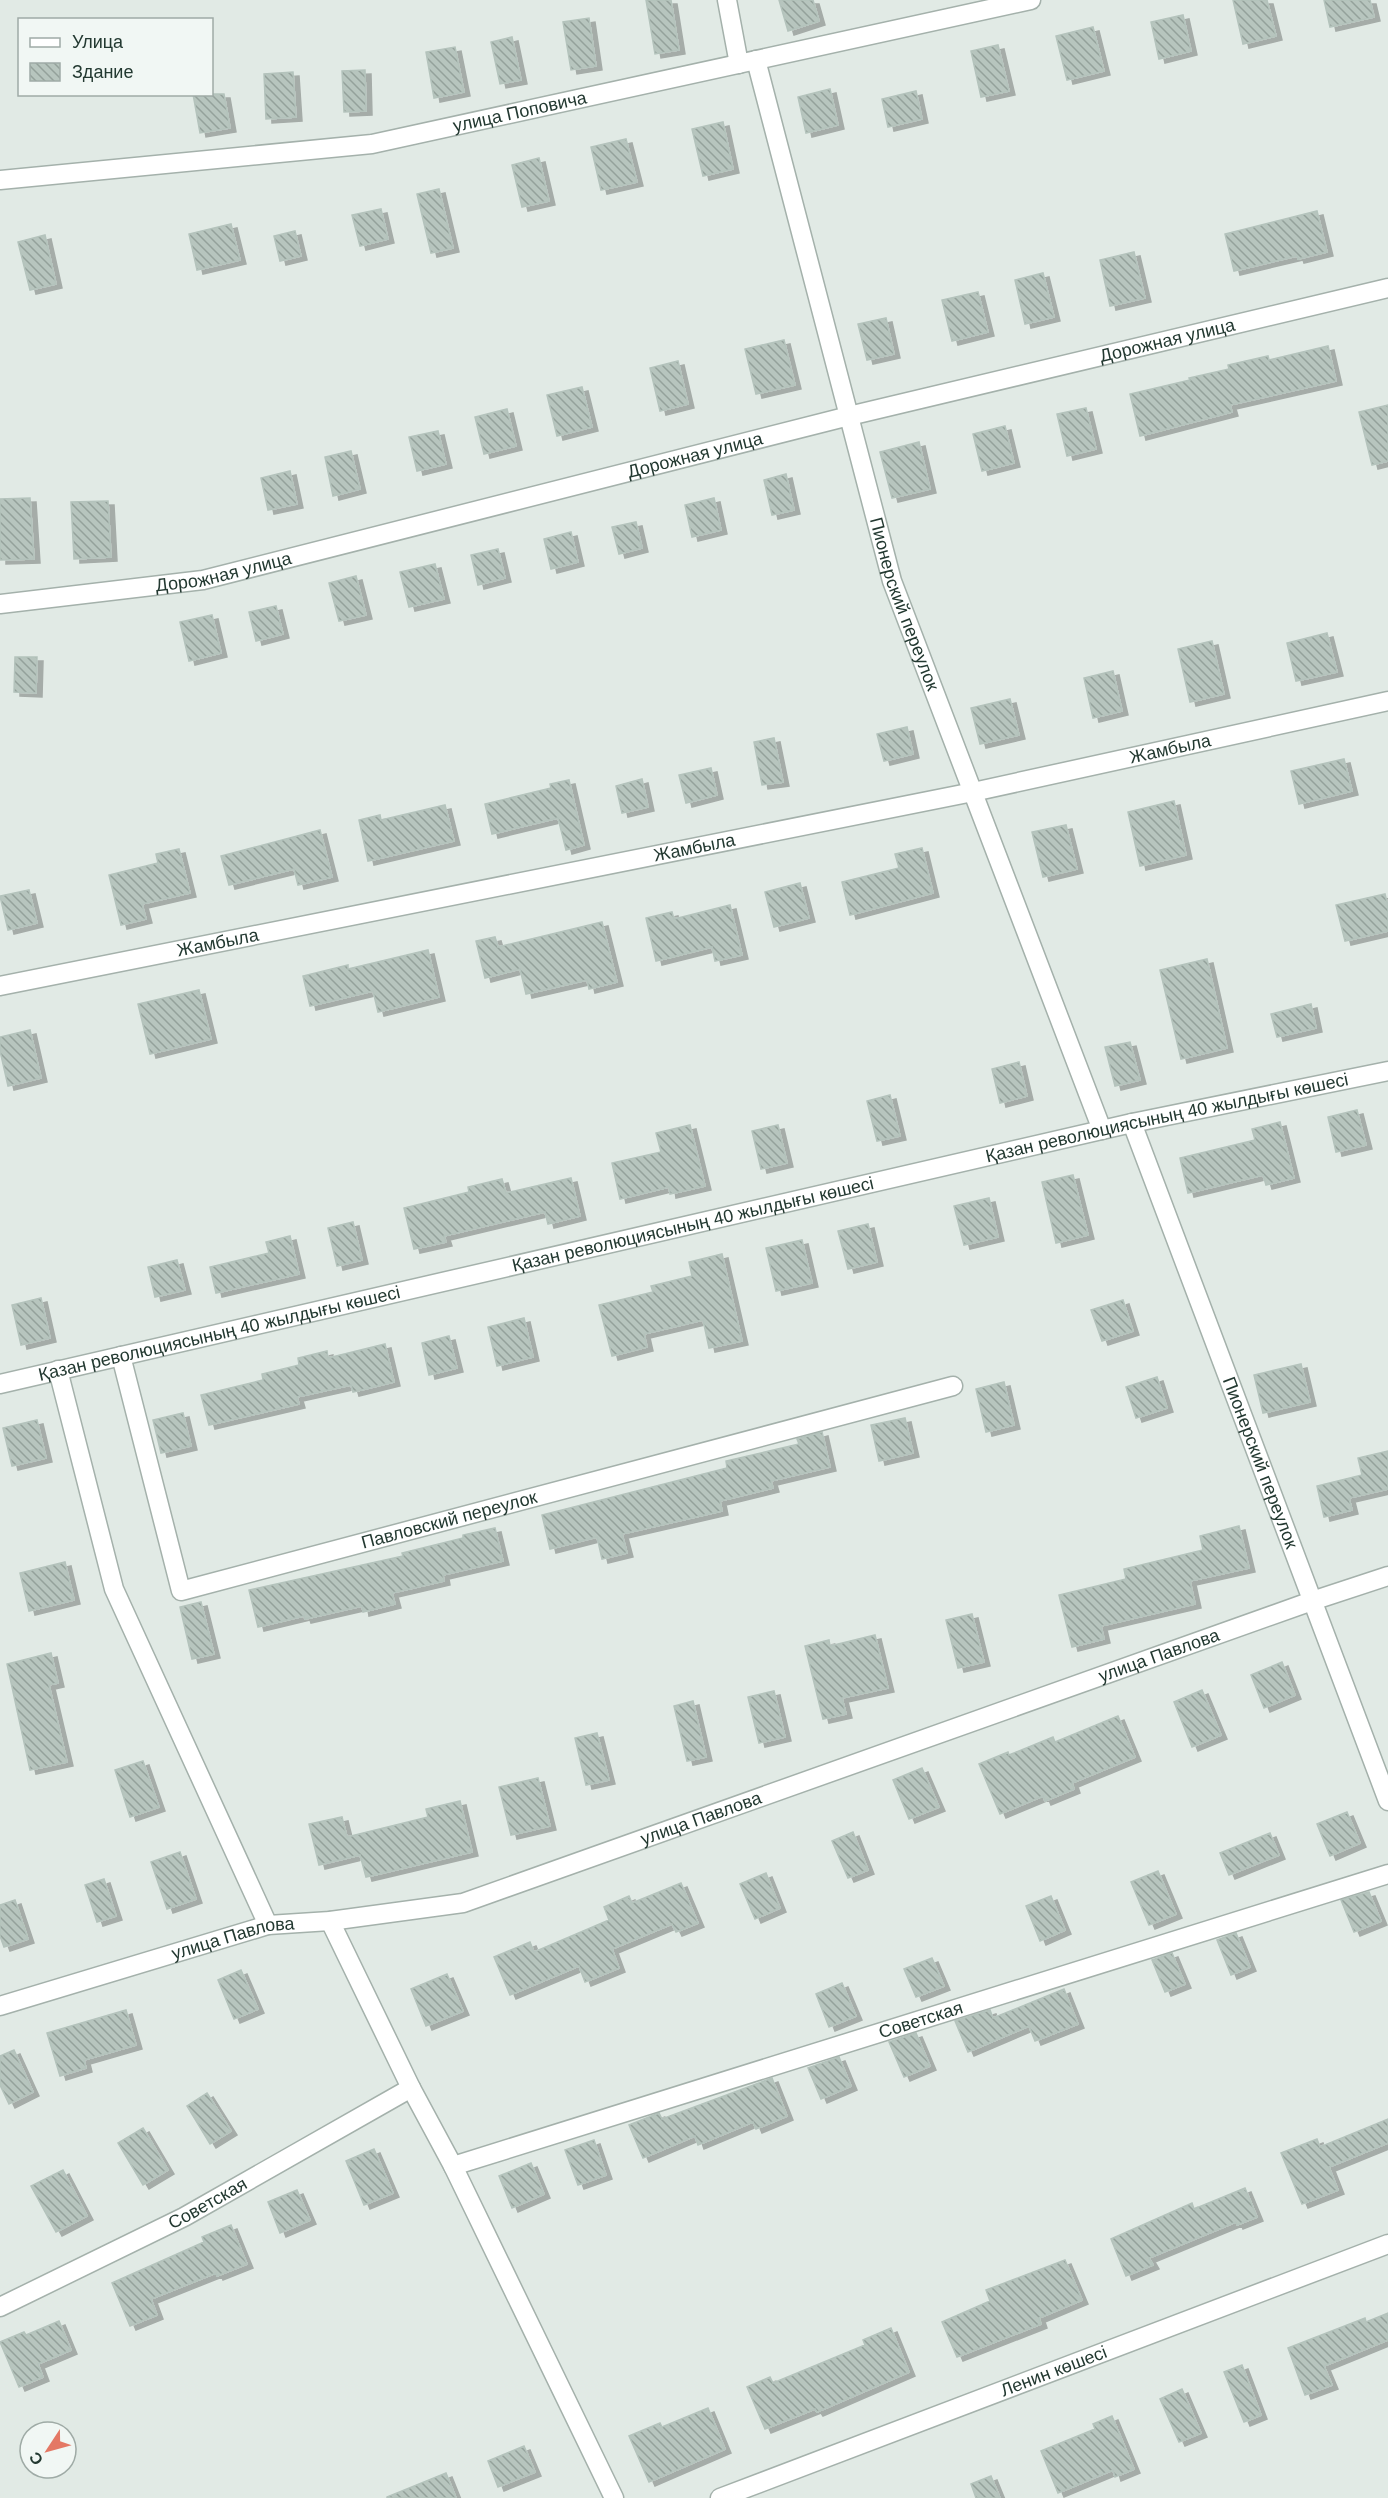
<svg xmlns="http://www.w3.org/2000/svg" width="1388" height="2498" viewBox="0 0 1388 2498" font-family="Helvetica,sans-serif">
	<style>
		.building { fill: url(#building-back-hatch); stroke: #b4c3bc; stroke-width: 1.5; filter: url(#shadow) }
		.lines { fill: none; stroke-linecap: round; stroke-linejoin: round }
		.minor-casing { stroke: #a4b1ab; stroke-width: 21 }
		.minor { stroke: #fff; stroke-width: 18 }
		.labels { text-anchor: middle; stroke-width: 4.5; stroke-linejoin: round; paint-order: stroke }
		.street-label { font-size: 18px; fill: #233931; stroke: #f1f7f4 }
	</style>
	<defs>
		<pattern id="building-back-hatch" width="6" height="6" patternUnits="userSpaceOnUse" patternTransform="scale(1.5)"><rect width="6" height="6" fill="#b7c5be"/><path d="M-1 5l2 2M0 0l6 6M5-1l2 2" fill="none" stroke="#94a19b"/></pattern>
		<filter id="shadow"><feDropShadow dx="6" dy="4" stdDeviation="0" flood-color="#0004"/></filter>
	</defs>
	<rect width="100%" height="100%" fill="#e1eae5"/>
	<path class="building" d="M646,0H671L679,50L655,54Z
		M779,0H813L819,21L788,31Z
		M1233,0H1267L1276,36L1243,44Z
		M1324,0H1370L1374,17L1330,27Z
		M1183,15L1191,51L1159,59L1151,22Z
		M589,18L596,66L571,70L563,22Z
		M1093,27L1104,71L1067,80L1056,36Z
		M512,37L521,80L500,84L491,42Z
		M998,45L1009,91L981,97L971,51Z
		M455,47L464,92L434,98L426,52Z
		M365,70L366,111L344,112L342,71Z
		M293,72L296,117L266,119L264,74Z
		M830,89L838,125L806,133L798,97Z
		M916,91L922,119L888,127L882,99Z
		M193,94H224L230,128L200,133Z
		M723,122L733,169L703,176L692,129Z
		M626,139L637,182L601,190L591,147Z
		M539,158L549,201L522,207L512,165Z
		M439,189L453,248L431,253L417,194Z
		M381,209L388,239L360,246L352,215Z
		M1317,211L1327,252L1298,259L1297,256L1234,271L1225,234Z
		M231,224L240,260L197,270L189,234Z
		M295,231L301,256L280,261L274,236Z
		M45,235L56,284L30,290L18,242Z
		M1134,252L1145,298L1110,306L1100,260Z
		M1043,273L1054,317L1025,324L1015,280Z
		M978,292L988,332L952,341L942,300Z
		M886,318L894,354L867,360L858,324Z
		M784,340L795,385L756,394L745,349Z
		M1328,346L1336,381L1230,405L1232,412L1140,436L1130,394L1190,380L1189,378L1229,369L1228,365L1268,356L1269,360Z
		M678,361L688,404L660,411L650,368Z
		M582,387L592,427L557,436L547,395Z
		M1388,405V461L1372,465L1359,412Z
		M1086,408L1096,449L1067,456L1057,414Z
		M507,409L516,446L484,454L475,417Z
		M1005,426L1014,463L982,471L973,434Z
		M438,431L446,464L417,471L409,437Z
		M919,442L930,489L892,498L880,452Z
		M351,451L360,489L333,496L325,457Z
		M290,471L297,504L268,510L261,478Z
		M786,474L794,510L772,515L764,480Z
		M30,498L34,559L0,560V499Z
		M714,498L721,530L692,537L685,505Z
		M108,501L111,557L74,559L71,502Z
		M636,522L642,548L619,554L612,527Z
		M571,532L578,562L551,569L544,539Z
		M498,549L505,578L478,585L471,555Z
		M435,564L444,599L409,607L400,572Z
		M356,576L366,615L339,621L329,583Z
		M276,606L283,634L256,641L249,612Z
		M212,615L221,653L189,661L180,622Z
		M1327,633L1337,672L1296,681L1287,643Z
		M1212,641L1224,694L1190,702L1178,649Z
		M15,657H37L36,693L14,692Z
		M1113,671L1122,711L1093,718L1084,678Z
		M1010,699L1019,735L980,744L971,708Z
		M907,727L913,754L884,761L877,734Z
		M774,738L783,782L762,785L754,742Z
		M1344,759L1352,791L1299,804L1291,771Z
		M711,768L717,795L686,803L679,775Z
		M642,779L648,807L622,813L616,786Z
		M569,780L584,845L566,850L558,818L492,834L485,804L551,788L550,784Z
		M1174,801L1186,855L1140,866L1128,812Z
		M445,805L454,841L368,861L359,820L380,815L381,820Z
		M1066,825L1077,869L1043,877L1032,832Z
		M320,830L332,877L298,885L294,869L229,885L221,856Z
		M922,848L933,893L850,915L842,882L899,868L895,854Z
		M179,849L190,893L142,904L146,919L121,925L109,875L158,863L156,854Z
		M800,883L809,918L774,927L765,892Z
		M29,890L37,923L8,930L0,896Z
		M1385,894L1388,906V931L1345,941L1336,905Z
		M730,905L742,955L715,961L712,947L656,961L646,918L672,912L674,919Z
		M602,922L617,982L589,989L587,980L526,994L520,969L485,978L476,941L495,937L498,947Z
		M428,950L439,997L378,1012L373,991L310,1006L303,976L348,965V969Z
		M1207,959L1227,1048L1181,1059L1160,970Z
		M199,990L211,1039L150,1054L138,1004Z
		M1311,1004L1316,1028L1277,1037L1271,1014Z
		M30,1030L41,1078L8,1086L0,1051V1037Z
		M1130,1042L1140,1080L1115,1086L1105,1047Z
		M1019,1062L1027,1096L1000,1103L992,1069Z
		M890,1095L900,1136L877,1141L867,1101Z
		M1357,1110L1366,1145L1336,1152L1328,1117Z
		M1280,1122L1294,1178L1266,1185L1263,1175L1188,1193L1180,1158L1255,1140L1252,1129Z
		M690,1125L705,1186L670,1194L669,1187L620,1199L612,1163L661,1152L656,1133Z
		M778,1125L787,1163L761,1169L752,1131Z
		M1073,1175L1088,1235L1056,1243L1042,1182Z
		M571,1178L580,1216L548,1224L545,1212L444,1236L446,1242L414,1249L404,1208L469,1192L468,1187L502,1179L506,1193Z
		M989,1198L998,1237L964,1245L954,1206Z
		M353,1222L362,1260L337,1266L328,1228Z
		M868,1224L877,1262L848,1269L838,1231Z
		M290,1236L299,1274L216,1293L210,1267L269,1253L266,1242Z
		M802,1240L812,1283L776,1291L766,1248Z
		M722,1254L742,1341L709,1348L703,1320L644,1334L647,1347L612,1356L599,1305L653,1292L651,1286L692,1276L689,1262Z
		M177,1260L185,1290L155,1297L148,1267Z
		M41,1298L50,1338L21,1345L12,1305Z
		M1123,1300L1133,1331L1102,1341L1091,1310Z
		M524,1318L533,1357L497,1366L488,1327Z
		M449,1336L457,1368L429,1375L422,1343Z
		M385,1344L394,1382L353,1392L351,1385L297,1397L299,1404L209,1425L201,1395L263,1380L262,1374L299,1365L298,1358L327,1351L328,1358Z
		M1301,1364L1310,1402L1263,1413L1254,1375Z
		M1157,1377L1167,1408L1136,1418L1126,1387Z
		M1004,1382L1014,1425L986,1432L976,1389Z
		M183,1413L191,1446L161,1453L153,1420Z
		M905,1418L913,1453L879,1461L871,1425Z
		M37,1420L46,1458L12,1466L3,1428Z
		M822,1432L830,1467L771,1481L773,1488L720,1501L722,1511L622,1534L627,1553L602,1559L597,1537L550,1549L542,1515L727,1468L726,1461L799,1444L797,1439Z
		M1388,1451V1489L1349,1498L1352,1510L1324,1517L1317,1486L1362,1475L1358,1458Z
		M1239,1526L1249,1568L1190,1581L1195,1604L1101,1626L1104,1639L1072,1647L1059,1595L1126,1579L1124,1569L1203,1550L1200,1536Z
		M495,1528L503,1561L443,1575L444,1581L392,1593L395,1604L363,1612L362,1606L305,1619L304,1616L258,1627L249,1590L403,1556L402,1553L463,1538V1535Z
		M65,1562L74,1600L29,1611L20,1573Z
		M201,1602L214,1654L192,1659L180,1607Z
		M972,1614L984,1662L958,1668L946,1620Z
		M875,1635L888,1688L842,1698L846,1714L823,1719L805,1646L829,1640L830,1646Z
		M51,1653L58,1683L49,1685L67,1762L30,1770L7,1664Z
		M1282,1662L1295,1695L1264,1708L1251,1675Z
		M1202,1690L1221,1735L1192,1747L1174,1702Z
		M774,1691L785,1737L759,1743L748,1697Z
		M693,1701L706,1757L687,1761L674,1706Z
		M1118,1716L1135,1757L1072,1783L1074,1789L1045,1801L1043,1796L1000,1814L979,1764L1008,1752L1009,1755L1053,1737L1055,1742Z
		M597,1733L609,1780L586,1785L575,1738Z
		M143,1761L159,1807L130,1817L115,1770Z
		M922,1768L939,1807L909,1819L893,1780Z
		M538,1778L550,1826L511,1835L499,1787Z
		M460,1801L472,1852L366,1877L360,1855L319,1865L309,1824L342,1817L347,1837L428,1817L426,1809Z
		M1347,1812L1360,1843L1330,1856L1317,1824Z
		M853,1832L868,1870L848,1878L832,1841Z
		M1270,1833L1279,1855L1229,1875L1220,1853Z
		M180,1852L196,1899L167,1909L151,1862Z
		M1158,1871L1176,1914L1149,1925L1131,1882Z
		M766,1873L780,1908L755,1919L740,1884Z
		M104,1879L116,1916L97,1922L85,1885Z
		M681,1883L698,1923L676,1932L672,1924L612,1949L619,1968L585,1982L579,1966L510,1995L494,1957L530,1942L534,1952L609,1920L604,1907L629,1896L632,1903Z
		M1369,1892L1381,1921L1354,1932L1341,1900Z
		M1051,1896L1065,1930L1040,1941L1026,1906Z
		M15,1900L28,1939L4,1947L0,1936V1905Z
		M1236,1933L1250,1967L1231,1975L1217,1940Z
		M1172,1953L1185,1984L1165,1992L1152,1960Z
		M932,1958L944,1986L916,1997L904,1969Z
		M241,1970L258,2009L234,2019L218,1980Z
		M447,1974L463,2011L426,2026L411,1989Z
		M842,1983L856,2016L829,2027L816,1994Z
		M1064,1989L1078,2024L1035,2041L1029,2026L968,2052L955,2021L990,2010L993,2018Z
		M126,2010L136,2045L84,2060L86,2068L60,2076L47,2033Z
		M916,2033L930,2066L904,2077L889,2042Z
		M14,2050L33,2092L9,2104L0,2085V2056Z
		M839,2057L851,2086L821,2099L808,2068Z
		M772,2078L787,2116L756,2129L753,2122L698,2145L695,2136L643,2158L629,2125L659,2113L662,2119Z
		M207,2093L231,2131L210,2144L187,2106Z
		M1388,2119V2143L1329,2167L1338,2190L1302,2204L1281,2153L1317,2139L1320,2147Z
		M143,2128L168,2170L143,2185L118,2143Z
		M594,2140L606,2175L578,2185L565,2150Z
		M374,2149L393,2193L364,2205L346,2161Z
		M531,2163L544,2194L512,2208L499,2176Z
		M63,2170L87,2216L56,2232L31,2186Z
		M1245,2188L1257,2217L1237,2225L1236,2222L1149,2258L1153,2265L1126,2276L1111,2239L1192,2203L1194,2209Z
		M297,2190L310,2220L280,2233L268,2202Z
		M231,2225L247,2264L217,2276L216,2273L151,2299L157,2315L130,2326L112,2283L204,2242L202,2237Z
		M1065,2260L1082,2300L1039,2318L1041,2324L957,2357L942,2322L990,2301L986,2290Z
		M1388,2313V2340L1324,2366L1332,2385L1305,2395L1288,2348L1365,2318L1366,2322Z
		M59,2321L71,2350L38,2364L43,2377L19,2387L0,2342L24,2332L26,2335Z
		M891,2328L909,2372L817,2412L815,2409L765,2429L747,2387L770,2377L773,2383L865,2345L863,2340Z
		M1242,2365L1261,2415L1244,2422L1224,2372Z
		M1182,2389L1201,2433L1179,2442L1160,2399Z
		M708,2408L725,2449L649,2482L629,2436L660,2423L662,2427Z
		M1112,2416L1134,2469L1115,2477L1113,2470L1058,2493L1041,2451L1095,2429L1093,2424Z
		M524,2446L535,2472L498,2487L488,2461Z
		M446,2473L456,2498H387V2497Z
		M991,2476L1000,2498H976L971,2484Z"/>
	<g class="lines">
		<g class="minor-casing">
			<g id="minor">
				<path d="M727,0L739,64"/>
				<path id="s1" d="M756,60L892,581L1102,1130"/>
				<path id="s2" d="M0,180L372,144L1031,0"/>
				<path id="s3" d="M0,604L203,580L849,416L1388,288"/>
				<path id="s4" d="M0,986L973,792L1388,701"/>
				<path id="s5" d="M1132,1123L1388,1801"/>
				<path id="s6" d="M121,1356L181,1591L953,1386"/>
				<path d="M58,1370L114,1589L268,1925"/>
				<path id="s7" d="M0,1384L1132,1123L1388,1071"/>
				<path d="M330,1921L411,2088L453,2166L614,2498"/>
				<path id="s8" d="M0,2006L268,1925L330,1921L463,1903L1312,1601L1388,1576"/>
				<path id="s9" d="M453,2166L1388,1874"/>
				<path id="s10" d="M0,2307L184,2217L411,2088"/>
				<path id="s11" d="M720,2498L1388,2244"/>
			</g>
		</g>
		<use href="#minor" class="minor"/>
	</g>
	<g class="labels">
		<g class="street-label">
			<text dy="6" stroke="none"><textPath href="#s2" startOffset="525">улица Поповича</textPath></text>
			<text dy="6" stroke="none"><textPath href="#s3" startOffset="1198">Дорожная улица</textPath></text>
			<text dy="6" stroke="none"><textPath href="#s3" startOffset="712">Дорожная улица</textPath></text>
			<text dy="6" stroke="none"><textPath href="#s3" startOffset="226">Дорожная улица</textPath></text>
			<text dy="6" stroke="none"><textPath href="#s1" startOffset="564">Пионерский переулок</textPath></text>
			<text dy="6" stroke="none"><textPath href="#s4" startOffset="1194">Жамбыла</textPath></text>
			<text dy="6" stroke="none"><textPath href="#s4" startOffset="708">Жамбыла</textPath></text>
			<text dy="6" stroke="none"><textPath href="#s4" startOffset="222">Жамбыла</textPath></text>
			<text dy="6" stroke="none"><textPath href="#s7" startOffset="1197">Қазан революциясының 40 жылдығы көшесі</textPath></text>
			<text dy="6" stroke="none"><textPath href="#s7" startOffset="711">Қазан революциясының 40 жылдығы көшесі</textPath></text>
			<text dy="6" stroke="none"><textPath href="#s7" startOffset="225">Қазан революциясының 40 жылдығы көшесі</textPath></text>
			<text dy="6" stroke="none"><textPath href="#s5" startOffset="363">Пионерский переулок</textPath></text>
			<text dy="6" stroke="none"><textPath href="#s6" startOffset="520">Павловский переулок</textPath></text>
			<text dy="6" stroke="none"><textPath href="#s8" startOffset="1215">улица Павлова</textPath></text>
			<text dy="6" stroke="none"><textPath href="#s8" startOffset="729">улица Павлова</textPath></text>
			<text dy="6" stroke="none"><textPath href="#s8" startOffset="243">улица Павлова</textPath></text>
			<text dy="6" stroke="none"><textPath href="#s9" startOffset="490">Советская</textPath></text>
			<text dy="6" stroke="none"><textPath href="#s10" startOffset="232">Советская</textPath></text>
			<text dy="6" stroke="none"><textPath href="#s11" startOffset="357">Ленин көшесі</textPath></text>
		</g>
	</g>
	<rect x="18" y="18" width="195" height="78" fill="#f1f7f4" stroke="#9faba6" stroke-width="1.5"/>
	<rect x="30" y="38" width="30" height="9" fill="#ffffff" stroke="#9faba6" stroke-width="1.5"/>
	<text x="72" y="48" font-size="18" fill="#233931">Улица</text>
	<rect x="30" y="63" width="30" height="18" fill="url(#building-back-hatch)" stroke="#9faba6" stroke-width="1.5"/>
	<text x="72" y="78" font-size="18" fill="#233931">Здание</text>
	<g transform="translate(48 2450) rotate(234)"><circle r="28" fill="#f1f7f4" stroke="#9faba6" stroke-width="1.5"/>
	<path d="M0-4.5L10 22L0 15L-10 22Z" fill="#e47865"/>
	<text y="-9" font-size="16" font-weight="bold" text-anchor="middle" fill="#233931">С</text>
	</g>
</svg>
